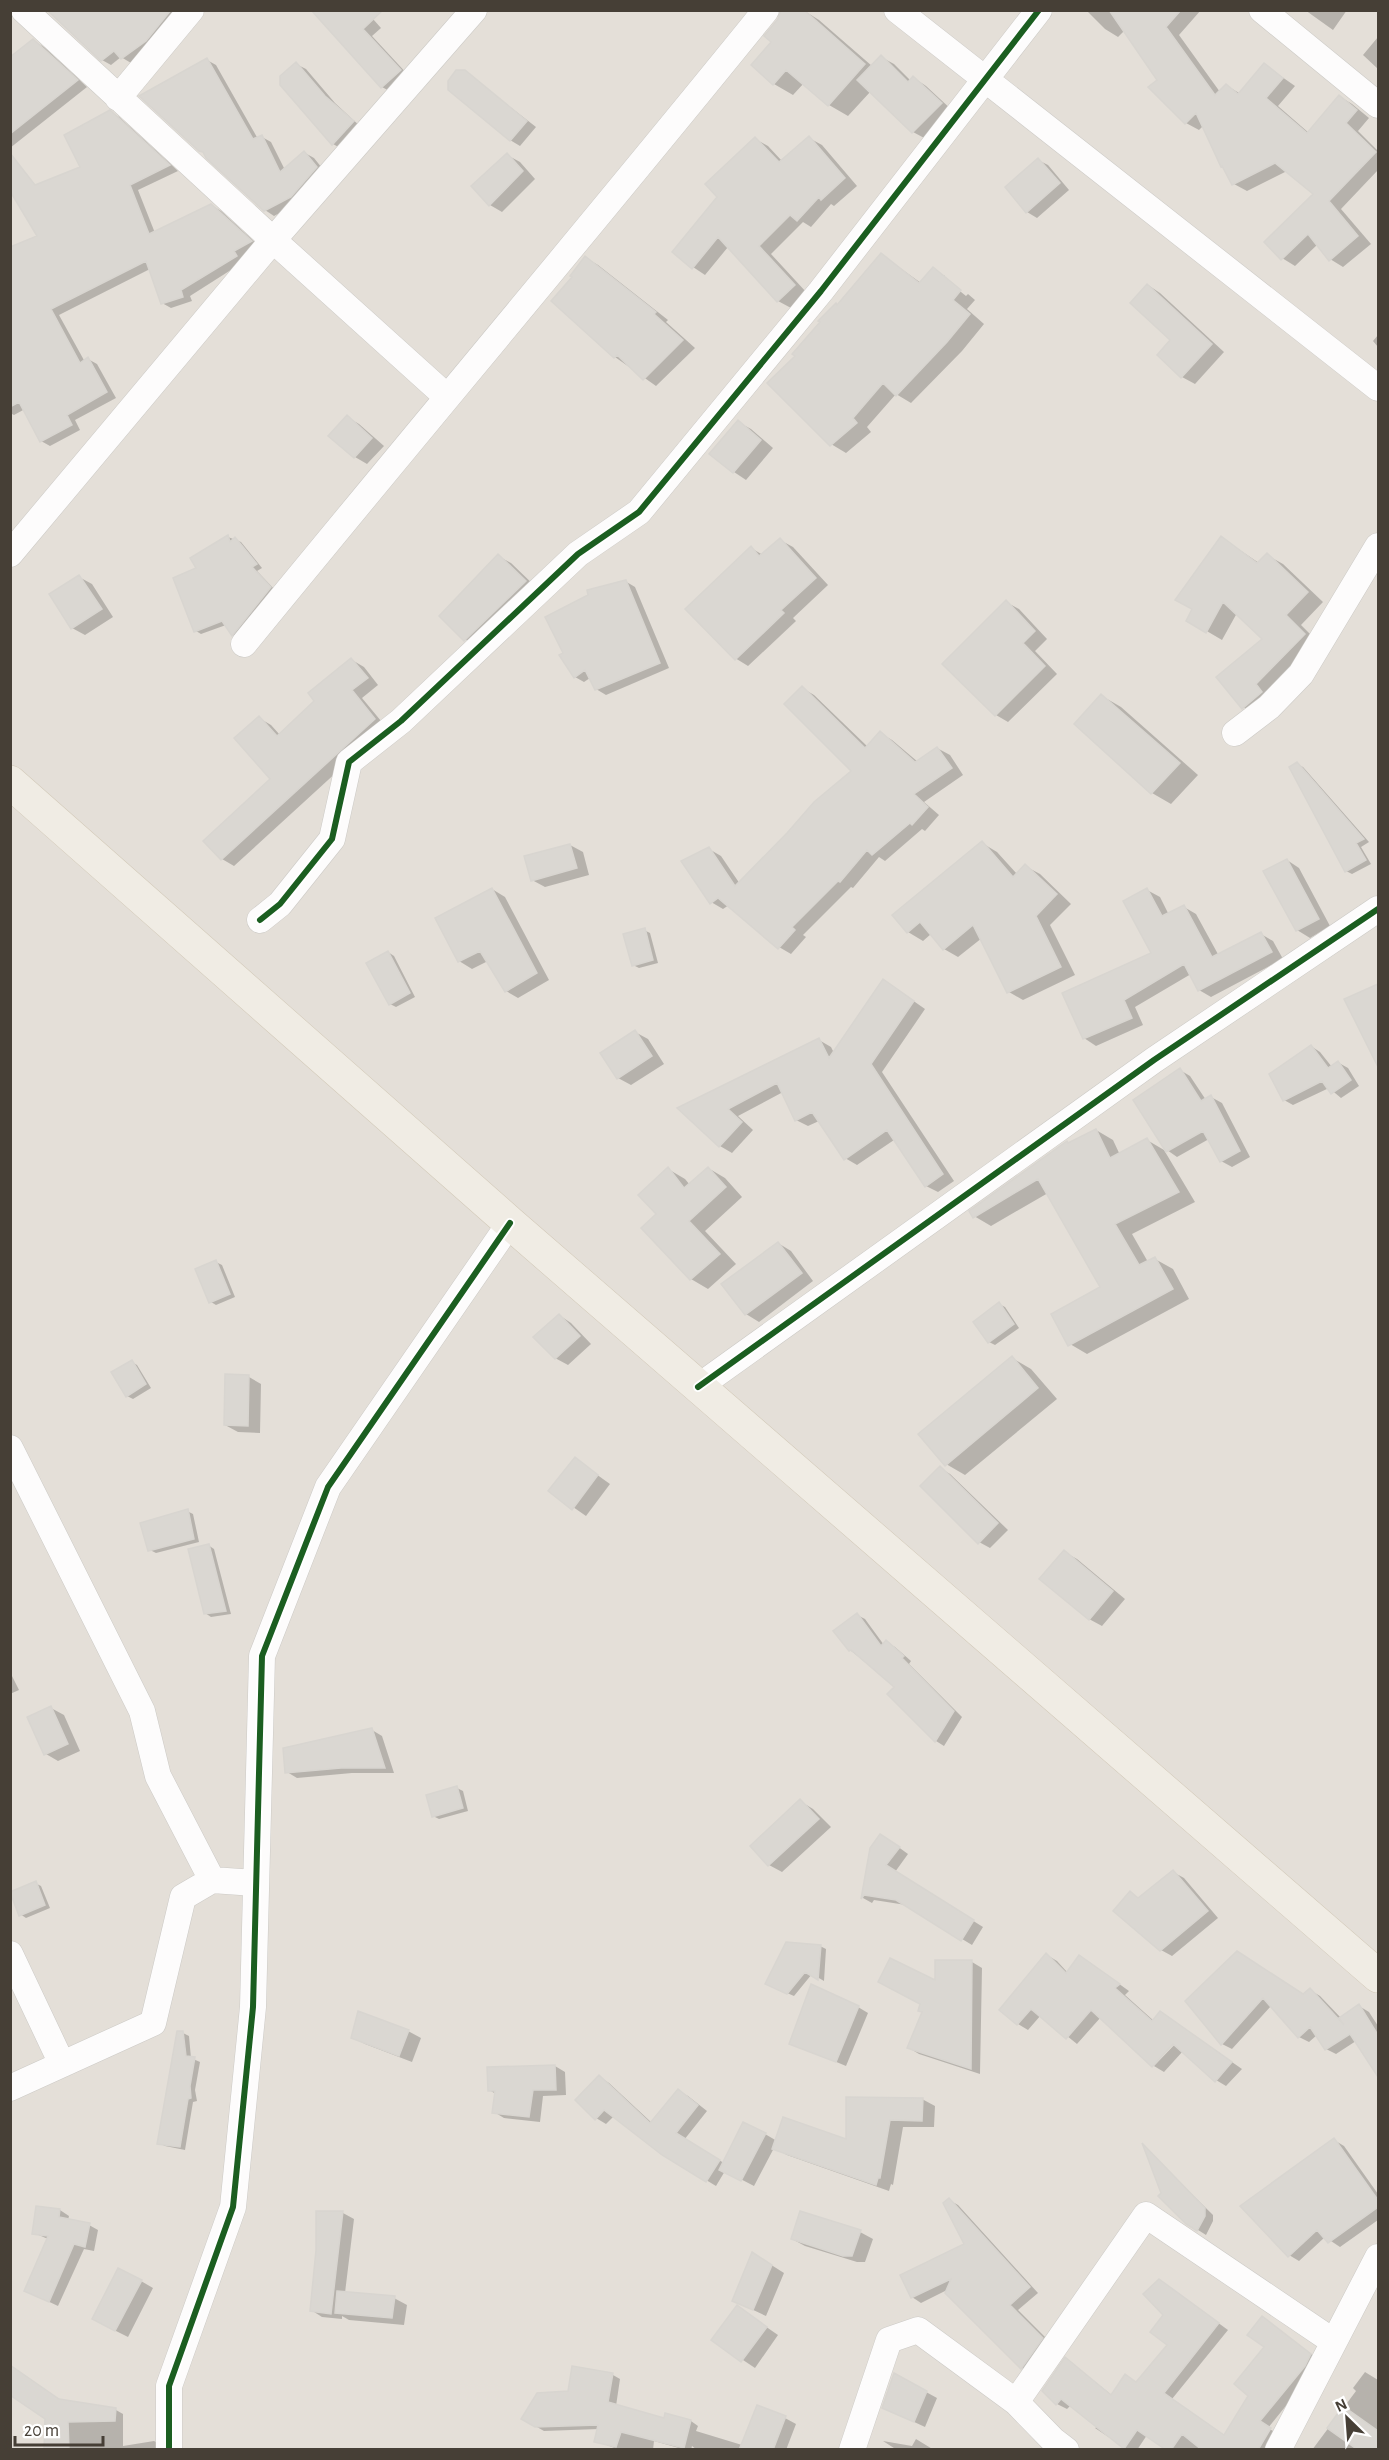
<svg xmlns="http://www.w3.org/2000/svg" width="1389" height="2460" viewBox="0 0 1389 2460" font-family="'Alegreya Sans',sans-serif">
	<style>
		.residential { fill: #e4dfd8 }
		.shadow { fill: #0003 }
		.building { fill: #dad7d2; stroke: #d8d5d0; stroke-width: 1.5 }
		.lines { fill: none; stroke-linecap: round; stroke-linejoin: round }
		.street-casing { stroke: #cccac6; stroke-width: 27 }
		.primary-casing { stroke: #d2c9b8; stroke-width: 34 }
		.street { stroke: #fdfcfc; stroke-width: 26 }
		.primary { stroke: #f0ece4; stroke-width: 33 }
		.cycleway-casing { stroke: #fff; stroke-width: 10 }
		.cycleway { stroke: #1b5e20; stroke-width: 6 }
	</style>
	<rect width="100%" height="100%" fill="#f0eeea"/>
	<path class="residential" d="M11,11H1378V2449H11Z"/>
	<path class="shadow" d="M47,10H184L131,63L121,57L111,65L102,60Z
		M313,10H365L381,28L372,36L410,77L393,93L382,87Z
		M803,10L819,20L872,66L881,57L894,64L911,81L914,78L926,86L953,111L926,139L913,132L871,91L848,116L829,105L804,83L793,95L774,84Z
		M1086,10H1201L1179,35L1220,92L1226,85L1239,93L1265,65L1295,86L1278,106L1309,133L1339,96L1352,104L1369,118L1358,131L1378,151V170L1341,209L1371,244L1343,267L1330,259L1318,244L1295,266L1282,258L1315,194L1287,171L1247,191L1234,184L1203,126L1199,130L1186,123L1125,30L1118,37L1105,29Z
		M1305,10H1347L1333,30Z
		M1378,37V69L1363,55Z
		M34,41L44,47L87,87L10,148V59Z
		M207,60L216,65L258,139L262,137L271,142L285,170L305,153L314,158L326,173L300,202L274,216L265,210Z
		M296,64L306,69L335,103L362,128L342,149L333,144Z
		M465,72L536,127L520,146L510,140Z
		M110,112L119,117L178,171L138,190L155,233L211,205L221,211L260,247L242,257L245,261L190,296L192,301L171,308L162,303L150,269L59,315L85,362L88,359L97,364L116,398L75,420L80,430L50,446L41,441L25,409L14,415L10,413V352L39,236L82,168Z
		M809,138L822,145L857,186L834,206L831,204L811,227L803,222L771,254L807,293L791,308L778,301L728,247L705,275L693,267L719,197L755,139L768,146L782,161Z
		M507,155L520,162L535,179L502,212L490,205Z
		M1038,160L1048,165L1069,190L1037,218L1027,212Z
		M882,255L921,283L933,269L945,276V279L966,296L968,294L975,300L967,309L984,324L962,351L911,403L896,394L867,427L871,432L846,453L831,444L797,356Z
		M586,258L598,265L668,320L666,322L695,348L656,386L615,357L553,301L574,277Z
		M1148,285L1160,293L1224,352L1195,384L1182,377L1173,340Z
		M1378,335V347L1373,341Z
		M347,417L359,424L384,446L367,464L355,457Z
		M738,422L751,429L773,448L746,480L734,472Z
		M228,537L241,542L262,568L257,571L276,591L238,638L233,635L226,625L201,634L196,631L199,569Z
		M1222,538L1259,563L1267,555L1283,564L1323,602L1301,625L1320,644L1259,716L1243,707L1264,639L1237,613L1222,640L1188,620Z
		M780,540L793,547L828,585L793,618L796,621L748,666L735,658L751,548L763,555Z
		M498,556L511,563L538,589L478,647L465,639Z
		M79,577L92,584L113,617L85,635L72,628Z
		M625,581L635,587L669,668L606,695L596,689L590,678L584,682L575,677Z
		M1006,602L1019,609L1047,639L1035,651L1057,674L1008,722L996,715Z
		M352,660L364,667L378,685L362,698L386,727L234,866L222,859L272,780L259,718L271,725L280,735L316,701Z
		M802,688L814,695L868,747L880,733L892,740L918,762L937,748L950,755L963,775L924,802L939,815L925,831L922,829L885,861L879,857L853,888L851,887L803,935L806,937L791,954L779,947L729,905L723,909L711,902L709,849L721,856L740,884L854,771Z
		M1102,696L1121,707L1198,775L1171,804L1152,793L1076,724Z
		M1297,764L1303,767L1369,842L1361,847L1371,864L1352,874L1346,871Z
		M982,843L997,852L1017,874L1025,866L1040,874L1071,904L1050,925L1075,975L1023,1000L1009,992L982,938L958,957L944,949L931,934L923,941L908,932L894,916Z
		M570,845L583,852L589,875L545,887L532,880Z
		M1287,860L1299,868L1330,926L1310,938L1297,930Z
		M492,889L505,897L549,980L518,998L506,991L488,961L472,969L459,961Z
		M1147,890L1160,897L1169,915L1184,907L1196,914L1219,956L1261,934L1273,941L1283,959L1211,997L1199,990L1191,974L1135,1007L1143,1025L1096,1046L1084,1038L1153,954Z
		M644,930L650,933L658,963L639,968L633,965Z
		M388,952L394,956L415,997L396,1007L390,1004Z
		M1378,985V1059L1375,1057L1346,1000Z
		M895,988L925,1009L882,1072L954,1181L938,1192L926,1186L894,1140L857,1165L845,1158L819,1121L808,1126L796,1120L783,1092L738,1116L753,1130L732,1153L720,1146L680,1108L819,1040L831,1047L834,1053Z
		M635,1032L648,1039L664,1064L631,1085L618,1078Z
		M1311,1046L1320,1052L1332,1067L1339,1063L1348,1068L1359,1086L1341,1098L1329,1088L1293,1105L1284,1100Z
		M1180,1070L1190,1076L1206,1100L1211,1097L1222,1103L1250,1157L1232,1167L1221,1161L1209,1139L1177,1157L1167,1150Z
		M1096,1130L1113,1140L1120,1155L1147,1140L1164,1150L1195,1202L1132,1234L1148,1262L1155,1259L1173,1269L1189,1299L1087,1354L1070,1344L1102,1287L1048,1193L991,1226L974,1216L1069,1144Z
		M708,1168L725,1178L742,1197L705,1231L736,1264L708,1289L691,1279L644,1228L658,1214L668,1169L685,1179L690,1185Z
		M778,1243L791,1251L813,1281L759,1322L746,1314L723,1284Z
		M216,1262L222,1265L235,1297L216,1305L211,1302Z
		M999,1304L1005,1307L1019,1328L995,1345L989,1342Z
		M559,1315L571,1323L591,1344L568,1365L555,1358Z
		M1012,1358L1031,1369L1057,1399L965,1475L946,1464Z
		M132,1362L137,1365L151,1388L133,1399L127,1396Z
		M249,1377L261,1384L260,1433L238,1432L225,1425Z
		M575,1459L610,1484L586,1516L550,1491Z
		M940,1468L950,1474L1008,1530L990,1548L979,1542Z
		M187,1511L193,1514L199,1542L156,1553L150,1550Z
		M208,1545L214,1549L231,1614L211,1617L205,1613Z
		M1064,1552L1077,1559L1125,1599L1102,1626L1089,1619Z
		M857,1615L865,1619L884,1645L886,1642L895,1647L911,1661L909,1664L962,1717L944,1746L936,1741L889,1694L897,1687L850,1650Z
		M10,1672L19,1690L10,1694Z
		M51,1708L64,1715L80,1751L58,1761L46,1754Z
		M372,1730L382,1736L394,1773H352L297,1778L287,1772Z
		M457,1788L463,1791L468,1811L439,1819L433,1816Z
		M800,1801L813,1809L831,1827L782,1872L769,1865Z
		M890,1841L908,1854L895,1872L983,1927L972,1945L906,1905L874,1900L872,1903L863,1898L871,1848Z
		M1173,1872L1184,1878L1218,1918L1172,1956L1161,1950L1130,1893L1140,1899Z
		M35,1883L41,1886L50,1908L26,1918L20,1914Z
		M820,1946L826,1949L824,1981L812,1974L794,1996L773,1987Z
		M1047,1955L1057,1961L1068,1973L1090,1963L1129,1991L1125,1995L1154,2021L1170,2019L1242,2069L1226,2086L1216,2080L1183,2051L1164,2072L1154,2066L1179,2040L1101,2017L1077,2044L1041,2015L1028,2030L1018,2024L1001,2010Z
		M972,1962L982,1968L980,2074L919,2054L909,2048L936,1982Z
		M1310,1990L1320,1996L1341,2018L1359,2006L1369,2012L1378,2026V2074L1356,2041L1336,2054L1326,2049L1317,2035L1309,2042L1299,2037L1271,2006L1232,2049L1222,2044L1187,2001L1304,1996Z
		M858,2007L868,2013L846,2066L791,2043Z
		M408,2031L421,2038L412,2062L365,2044L352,2037Z
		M183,2033L189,2036L191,2058L200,2062L195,2090L197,2101L193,2102L185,2150L165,2146L159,2143Z
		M555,2066L565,2072L566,2095L543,2096L540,2122L504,2118L494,2112L496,2094L489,2090Z
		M600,2077L609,2083L652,2123L678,2091L688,2096L707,2111L684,2140L724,2163L765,2134L777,2141H847L922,2099L935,2106L934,2127H903L893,2185L891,2184L889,2191L787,2155L774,2148L754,2186L725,2171L716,2186L663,2154L614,2116L606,2124L596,2118Z
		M1334,2140L1344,2146L1378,2194V2220L1340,2247L1325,2237L1299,2261L1289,2255Z
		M1144,2147L1213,2215V2221L1206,2235L1187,2223L1163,2193Z
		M949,2200L958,2205L1038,2293L1018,2310L1051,2343L1030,2373L1022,2368L949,2289L921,2303L912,2297L966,2244Z
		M60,2210L69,2216L68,2220L89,2225L98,2230L94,2251L84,2249L58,2306L26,2291L48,2239L34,2233Z
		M343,2213L354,2219L345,2293L394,2298L407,2305L404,2325L349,2320L342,2316V2319L322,2317L311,2310Z
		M860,2232L873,2239L865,2262H857L805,2246L792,2239Z
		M765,2261L784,2273L766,2316L734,2301Z
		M1159,2280L1228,2330L1172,2399L1225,2436L1250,2396L1266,2347L1263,2317L1320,2361L1314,2371L1268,2428L1280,2435L1271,2450H1169L1147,2435L1137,2450H1128L1095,2428L1097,2427L1071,2405L1067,2409L1057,2404L1044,2390L1066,2359L1113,2396L1137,2383L1169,2345Z
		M141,2281L153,2288L128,2337L106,2326Z
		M737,2307L778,2335L755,2368L713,2340Z
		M573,2368L613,2375L620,2379L616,2406L665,2420L691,2421L698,2426L696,2431L742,2445L785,2418L796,2424L786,2450H697L692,2446L691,2450H686L654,2441L653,2450H620L596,2441L599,2429L544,2431L523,2419L569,2392Z
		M1365,2372L1378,2380V2450H1312L1356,2391L1353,2388Z
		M895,2375L937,2398L925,2427L884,2408Z
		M61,2401L116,2410L123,2414V2446L154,2441L161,2445V2450H45Z
		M916,2439L934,2450H897L883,2441L912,2446Z"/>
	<path class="building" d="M47,10H171L146,41L121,59L114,51L101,61Z
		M311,10H383L363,29L401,70L381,88Z
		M781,10H804L865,64L828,106L786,70L773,85L751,65L771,42L764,36L778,19Z
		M1109,10H1181L1166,27L1215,95L1226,84L1238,94L1264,63L1283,78L1266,98L1307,133L1339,95L1357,110L1346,123L1376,152L1329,201L1358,236L1329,261L1308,234L1281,260L1264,242L1313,194L1275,163L1232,185L1222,166L1221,167L1196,113L1185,124L1148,87L1157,80Z
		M33,39L78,80L10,134V57Z
		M881,55L908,82L913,76L942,103L912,133L857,80Z
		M207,58L253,139L262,135L280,172L304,151L317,167L291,197L264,211L206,158L203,152L199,151L139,96Z
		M296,62L325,96L354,121L332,145L280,85V76Z
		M456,70H465L527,121L510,141L448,90V81Z
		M110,110L170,165L130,185L149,234L211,204L252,241L234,251L237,256L181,290L183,297L161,304L146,261L51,309L80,363L88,357L107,392L67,415L72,425L40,442L19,402L10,407V247L37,236L10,191V153L35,185L80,167L64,135Z
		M809,136L845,178L821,200L819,197L797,221L790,215L759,246L795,285L777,302L718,237L692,269L672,252L717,197L705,184L755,137L779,162Z
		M507,153L523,171L489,206L471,186Z
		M1038,158L1060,183L1026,213L1005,187Z
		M881,253L919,283L933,267L961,290L953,300L970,314L947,342L896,396L883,383L853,418L857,423L830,446L767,383L795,356L792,354L820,322L818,321L836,303L837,305Z
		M585,256L656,312L654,314L683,340L643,380L617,355L614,358L551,301L572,277L570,276Z
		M1147,284L1212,344L1181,378L1157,355L1170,340L1130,303Z
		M347,415L372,438L354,458L328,436Z
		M738,420L761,440L733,473L709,454Z
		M228,535L230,542L235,537L257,564L252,567L271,587L232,636L222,621L194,632L173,578L196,568L190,558Z
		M1221,536L1257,563L1267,553L1308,592L1286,615L1305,634L1256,684L1262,692L1242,709L1216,677L1262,639L1223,602L1206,633L1186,621L1192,609L1175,600Z
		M780,538L816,578L781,610L784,613L735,660L685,609L751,546L759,556Z
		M498,554L526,581L464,641L439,616Z
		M79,575L102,609L71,629L49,594Z
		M626,580L660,663L595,690L585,670L574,678L559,655L563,653L545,617L588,595L587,590Z
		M1006,600L1035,631L1023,643L1045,666L995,716L942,664Z
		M351,658L368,678L352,690L375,719L221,860L203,841L270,779L234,738L259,716L277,736L314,701L308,693Z
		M802,686L865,748L880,731L915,762L937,747L952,768L914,794L928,807L912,825L910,823L872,855L867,850L840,882L838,881L792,927L795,930L778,949L718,898L710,904L681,861L709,847L735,886L787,833L814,802L851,771L784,704Z
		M1101,694L1180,763L1151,794L1074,724Z
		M1297,762L1364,839L1356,843L1366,860L1345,872L1289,767Z
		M982,841L1013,877L1025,864L1057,894L1036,916L1061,967L1007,993L973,925L943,950L920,922L907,933L892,915Z
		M570,844L577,868L531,881L524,856Z
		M1287,859L1319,919L1296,931L1263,871Z
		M492,888L537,973L505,992L480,951L458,962L435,918Z
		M1147,888L1162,916L1184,905L1212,957L1261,932L1272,952L1198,991L1184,964L1124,1000L1132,1018L1083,1039L1062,993L1151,953L1123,901Z
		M645,928L653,960L632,966L623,934Z
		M388,951L410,993L389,1005L366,963Z
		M883,979L914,1001L871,1064L943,1174L925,1187L887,1130L844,1160L812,1112L795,1121L777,1083L728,1109L742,1122L719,1147L677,1108L819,1038L829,1058Z
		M1378,984V1067L1344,999Z
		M635,1030L652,1056L617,1079L600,1053Z
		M1311,1045L1328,1068L1338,1061L1351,1080L1331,1094L1322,1081L1283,1101L1269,1074Z
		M1180,1068L1201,1101L1211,1095L1240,1151L1220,1162L1203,1131L1166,1152L1133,1100Z
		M1096,1129L1110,1158L1147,1138L1179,1192L1115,1224L1139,1265L1155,1257L1173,1289L1068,1346L1051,1314L1100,1287L1038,1179L973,1218L969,1211L1067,1141L1068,1143Z
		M668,1167L684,1188L708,1167L726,1187L689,1221L720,1254L690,1280L641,1228L656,1214L638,1195Z
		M778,1242L802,1273L745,1315L721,1284Z
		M216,1260L230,1294L209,1303L195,1269Z
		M999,1302L1014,1324L988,1343L973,1322Z
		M559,1314L580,1336L555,1359L533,1337Z
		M1012,1356L1038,1388L945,1466L918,1434Z
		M132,1360L146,1384L126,1397L111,1372Z
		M225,1374L249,1375L248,1426L224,1425Z
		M575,1457L598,1475L572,1510L548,1491Z
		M940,1466L998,1523L978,1544L920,1486Z
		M188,1509L194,1539L148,1551L140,1523Z
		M209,1544L226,1611L204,1614L188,1549Z
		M1064,1550L1113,1591L1089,1620L1039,1579Z
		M857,1613L881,1646L886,1640L904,1656L902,1658L954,1711L935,1742L887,1694L894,1687L851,1650L849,1651L833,1631Z
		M51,1706L68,1744L44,1755L27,1717Z
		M372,1728L385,1768H341L285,1773L283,1748Z
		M457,1786L463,1808L432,1817L426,1795Z
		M800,1799L819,1819L768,1866L750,1846Z
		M880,1834L900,1847L886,1865L974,1920L961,1941L896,1900L864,1895L861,1899L870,1848Z
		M1173,1870L1208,1911L1160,1951L1113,1911L1130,1891L1138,1898Z
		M36,1881L45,1905L19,1916L10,1892Z
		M786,1942L821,1945L818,1980L805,1972L787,1994L765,1984Z
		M1237,1951L1303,1994L1310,1988L1344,2025L1339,2018L1359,2004L1378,2035V2077L1350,2034L1325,2050L1310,2027L1298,2038L1263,1998L1221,2045L1185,2001Z
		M1046,1953L1066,1973L1079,1955L1120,1984L1115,1988L1152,2021L1160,2011L1232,2062L1215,2082L1173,2044L1152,2067L1091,2010L1066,2039L1031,2009L1017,2025L999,2010Z
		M890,1958L935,1980V1960H972L971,2069L907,2048L922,2012L918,2011L920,2004L878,1982Z
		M811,1984L859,2006L836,2062L789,2044Z
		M358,2011L409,2030L399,2056L351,2038Z
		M177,2031H183L186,2056L195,2057L190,2086L191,2098L188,2099L180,2147L157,2144Z
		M555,2065L556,2090H533L529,2117L492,2113L495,2091H488L487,2067Z
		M599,2075L650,2123L678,2089L698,2105L676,2133L720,2160L706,2182L662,2155L604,2110L595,2120L575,2100Z
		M846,2097L923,2098L922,2121L890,2120L880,2178H878L876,2185L772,2149L783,2117L846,2139Z
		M743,2122L766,2133L741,2181L719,2170Z
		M1334,2138L1378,2200V2207L1328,2243L1317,2230L1288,2257L1240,2206Z
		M1142,2143L1205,2208V2216L1197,2231L1186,2224L1158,2196L1161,2193Z
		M949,2198L1030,2287L1010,2305L1043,2338L1021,2369L945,2293L951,2279L911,2298L900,2275L964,2244L943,2203Z
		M36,2206L60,2209L59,2217L90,2223L85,2247L74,2244L49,2302L24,2291L48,2236L32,2234Z
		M316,2211H343L331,2314L310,2311L316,2250Z
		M800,2211L861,2230L852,2256H843L791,2239Z
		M752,2252L772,2265L753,2310L732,2301Z
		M118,2268L142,2280L115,2331L92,2319Z
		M1159,2279L1219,2323L1164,2393L1224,2435L1248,2396L1234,2384L1264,2347L1247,2335L1262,2316L1311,2354L1305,2366L1260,2421L1271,2428L1258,2450H1202L1182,2434L1171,2450H1166L1137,2430L1124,2449L1061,2399L1056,2405L1042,2391L1065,2357L1111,2395L1125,2374L1136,2382L1167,2345L1150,2332L1163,2315L1143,2294Z
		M337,2291L395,2296L392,2318L335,2313Z
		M737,2305L767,2327L741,2362L711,2340Z
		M10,2365L59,2399L116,2408L115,2421L68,2422L69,2450H44L45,2419L10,2395Z
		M572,2366L613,2373L608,2402L664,2418L665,2413L691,2420L684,2448L621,2432L616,2447L594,2442L598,2425L535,2427L521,2419L537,2393L568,2391Z
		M894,2373L927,2391L914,2422L882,2408Z
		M757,2405L786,2416L773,2450H739Z
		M1343,2406L1378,2431V2450H1358L1327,2428Z"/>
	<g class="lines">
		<g class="street-casing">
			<path id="street" d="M24,10L273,240L447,397
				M897,10L1378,388
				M1262,10L1378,105
				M118,98L191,10
				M10,554L273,240L474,10
				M244,644C417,432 594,223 766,10
				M1235,733L1269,707L1301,674L1378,546
				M260,920L280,904L332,839L349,762L401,721L578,554L639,512L821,291L1039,10
				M698,1387L1154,1060L1378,909
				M10,1448L142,1711L158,1776L212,1880
				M10,1954L62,2064
				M10,2088L153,2023L183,1897L212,1880L255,1883
				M1016,2402L1146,2215L1334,2342
				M169,2450V2386L233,2207L253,2007L262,1656L328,1487L510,1223
				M852,2450L889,2340L918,2330L1016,2402L1053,2440L1066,2450
				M1278,2450L1378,2257"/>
		</g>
		<g class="primary-casing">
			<path id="primary" d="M10,782L510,1223L1378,1976"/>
		</g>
		<use href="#street" class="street"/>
		<use href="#primary" class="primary"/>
		<g class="cycleway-casing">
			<path id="cycleway" d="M260,920L280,904L332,839L349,762L401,721L578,554L639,512L821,291L1039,10
				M698,1387L1154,1060L1378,909
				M169,2450V2386L233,2207L253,2007L262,1656L328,1487L510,1223"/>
		</g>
		<use href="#cycleway" class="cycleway"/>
	</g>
	<rect width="1389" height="2460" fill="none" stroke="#463f36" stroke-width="24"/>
	<g transform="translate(1347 2418) rotate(335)" stroke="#ffffff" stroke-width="4.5" paint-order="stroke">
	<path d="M0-4.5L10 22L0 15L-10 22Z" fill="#463f36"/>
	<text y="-9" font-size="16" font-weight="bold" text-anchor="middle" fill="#463f36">N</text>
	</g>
	<path d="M15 2436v9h88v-9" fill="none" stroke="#463f36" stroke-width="3"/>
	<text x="24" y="2436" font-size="18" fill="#463f36" stroke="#ffffff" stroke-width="4.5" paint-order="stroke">20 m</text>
</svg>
